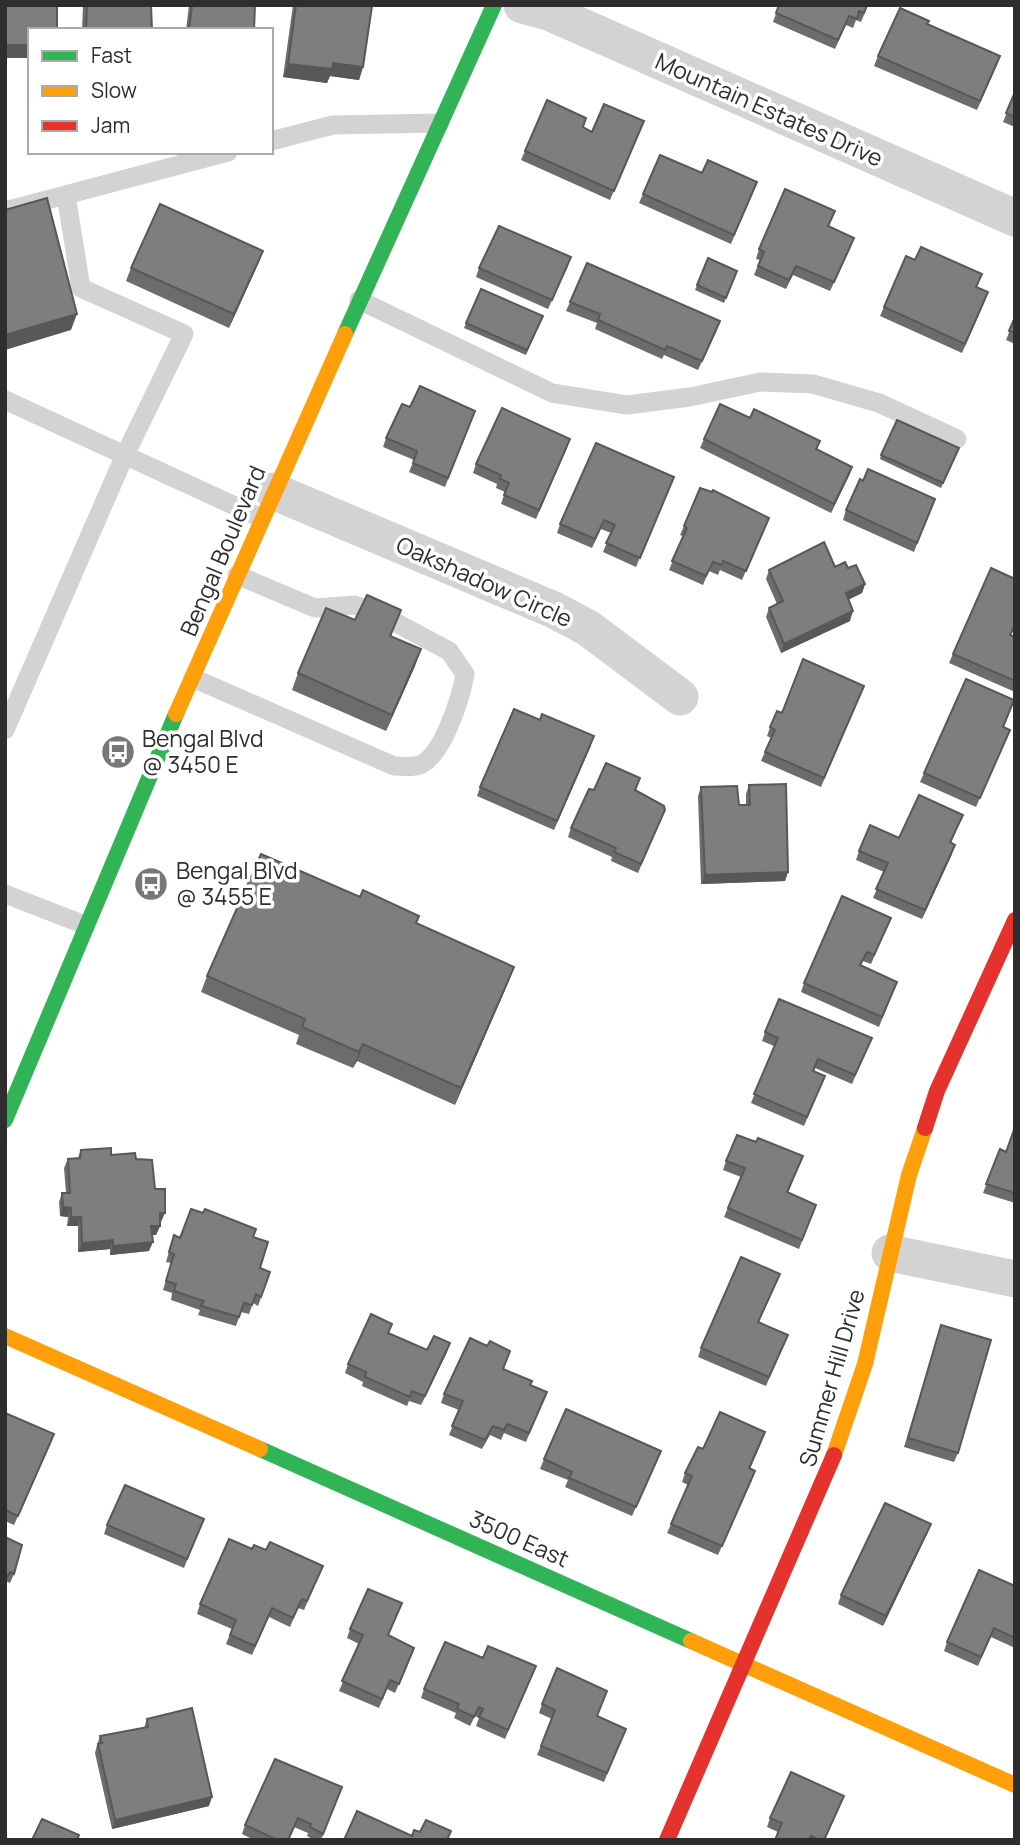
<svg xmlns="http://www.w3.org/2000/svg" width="1020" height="1845" viewBox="0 0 1020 1845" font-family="Manrope,sans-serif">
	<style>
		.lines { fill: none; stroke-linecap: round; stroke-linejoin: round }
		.lane { stroke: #d3d3d3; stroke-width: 19 }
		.street { stroke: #d3d3d3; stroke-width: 37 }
		.fast { stroke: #30b455; stroke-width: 16 }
		.slow { stroke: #ff9f0a; stroke-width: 16 }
		.jam { stroke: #e5322d; stroke-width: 16 }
		.wall { fill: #6c6c6c }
		.shaded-wall { fill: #585858 }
		.building { fill: #7e7e7e; stroke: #585858; stroke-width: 2 }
		.labels { text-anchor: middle; stroke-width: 7; stroke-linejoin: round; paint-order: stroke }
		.street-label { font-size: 23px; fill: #2e2e2e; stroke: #fff }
		.poi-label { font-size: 23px; fill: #2e2e2e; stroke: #fff; text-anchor: start }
	</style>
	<rect width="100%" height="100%" fill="#fff"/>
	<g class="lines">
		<path class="lane" d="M271,141L333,125L440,123
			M5,211L228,152
			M359,300L552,393L627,405L690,397L760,382L813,384L879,403L957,439
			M5,400L261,518
			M193,678L394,766C403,766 414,768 422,764C444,752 461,697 465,674L449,651L389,619L355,605L315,608L237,575
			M5,730L124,457L184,334L81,288L66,195
			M5,894L85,925"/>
		<path class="street" d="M522,5L551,13L1015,218
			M273,491L554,610L588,628L680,697
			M890,1253L1015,1279"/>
		<path class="fast" d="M345,334L494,5
			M5,1120L176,714
			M260,1449L691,1641"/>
		<path class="slow" d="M176,714L345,334
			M5,1336L260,1449
			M834,1455L865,1364L909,1175L925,1128
			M691,1641L1015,1785"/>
		<path class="jam" d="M925,1128L937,1091L1015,920
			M667,1840L834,1455"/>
	</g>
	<path class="wall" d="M83,5H151L152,30H82Z
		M189,5H255L254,30H186Z
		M293,5L372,6L363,67L359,80L330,76L327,83L283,77Z
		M779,5H868L861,22L856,20L853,28L846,25L835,49L773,22Z
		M927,24L997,65L977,110L874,66L878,56Z
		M1015,92V127L1003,122Z
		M644,121L610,200L521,160L525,151L583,127L592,132Z
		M702,173L757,182L731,244L639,203L643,194Z
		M828,227L851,247L830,291L793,275L786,289L754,275L760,260L756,259L759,249Z
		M263,251L258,264L229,328L126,281L131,268Z
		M708,258L737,271L724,303L695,290Z
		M568,266L548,309L476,277L479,268Z
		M481,289L543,316L526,355L464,328Z
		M985,301L962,353L880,316L884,307Z
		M570,302L717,330L698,370L664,355L662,359L595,329L597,323L566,311Z
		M1015,317V344L1006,340Z
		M410,407L475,411L445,487L409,472L414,460L383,447L386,438Z
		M750,418L820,441L817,450L852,467L831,513L700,448L704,439Z
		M567,448L536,519L501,504L505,492L496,488L497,484L473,473L476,464Z
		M957,453L941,488L880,459L881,455Z
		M670,487L636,567L603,552L611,533L601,529L592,548L557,533L560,524Z
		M935,499L914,552L843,520L846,510Z
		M769,518L742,580L720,570L718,575L709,571L703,585L669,570L683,536L680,535L684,526Z
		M835,567L848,568L865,584L862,593L848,600L850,621L781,653L766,617L769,608L777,604L766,579L769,570Z
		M1015,579V633L1012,632L1011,635L1015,637V692L949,663L953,654Z
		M355,620L395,626L391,636L415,666L386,731L292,690L298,673Z
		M864,686L821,787L761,761L771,738L767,736L770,727L782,713Z
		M540,720L591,746L554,830L477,796L480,787Z
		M1003,727L1010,730L976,807L920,782L924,773Z
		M749,785L788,872L785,881L701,884L698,796L701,787L739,805H746V794Z
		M594,790H635L665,810L638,873L611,861L612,857L568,837L571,828Z
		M963,815L951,843L952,854L922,919L873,898L884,872L856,860L859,851Z
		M360,897L419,916L416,923L514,967L508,983L455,1105L357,1061L353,1068L296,1044L299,1035L201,992L207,976Z
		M891,918L871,964L863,961L861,965L897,982L879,1027L801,992L804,983Z
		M765,1032L872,1038L852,1084L815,1068L814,1072L825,1076L804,1126L751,1103L774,1046L762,1041Z
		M1015,1127V1203L983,1193L1000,1149L1006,1152Z
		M756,1142L803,1156L788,1193L816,1205L799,1249L724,1217L741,1177L723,1170L726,1161Z
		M81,1150L136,1159L155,1189L161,1222H160V1226L156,1235H152L149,1251L110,1255V1249L78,1252V1226H67L68,1217L60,1216L59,1202L62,1193H66L64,1168L68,1159L78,1158Z
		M253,1237L260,1268L270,1272L258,1306L253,1303L249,1314L241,1312L236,1326L198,1315L200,1310L171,1300L172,1293L163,1290L171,1263L166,1262L171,1244L180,1238Z
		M776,1283L759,1322L784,1344L766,1386L698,1357L701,1348Z
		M941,1325L958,1453L954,1462L904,1447Z
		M388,1333L427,1350L447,1352L421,1405L409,1401L407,1406L362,1386L363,1382L345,1373L348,1364Z
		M503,1369L530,1385L547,1392L526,1442L504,1433L501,1440L490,1435L482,1449L449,1435L459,1410L441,1403L444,1394Z
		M5,1413L51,1443L14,1525L5,1521Z
		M762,1441L750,1469L752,1480L718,1555L667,1533L688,1485L682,1482L685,1473L703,1449Z
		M661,1451L632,1516L565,1487L568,1480L540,1469L544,1459Z
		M931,1524L927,1534L883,1626L838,1604L841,1595Z
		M107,1525L200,1528L184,1568L104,1534Z
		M5,1537L14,1574L10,1583L6,1581Z
		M252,1549L266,1550L323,1566L304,1610L298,1608L290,1627L269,1617L252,1655L226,1644L232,1629L197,1614L200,1604Z
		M1015,1586V1648L991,1637L978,1666L944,1651L947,1642Z
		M398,1612L388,1635L414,1648L395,1693L387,1689L379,1708L339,1691L359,1644L347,1638L350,1629Z
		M483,1658L536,1666L505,1739L476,1726L479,1718L475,1716L470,1726L454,1718L456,1713L421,1698L424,1689Z
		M542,1704L597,1716L622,1738L604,1782L537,1755L552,1719L539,1713Z
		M147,1719L209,1806L112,1829L95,1753L97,1745L100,1736L144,1728Z
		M342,1787L321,1840H314L307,1836L308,1833L294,1827L289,1840H254L242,1834L245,1825Z
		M844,1796L825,1840H775L778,1832L767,1827L770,1818Z"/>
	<path class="shaded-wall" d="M5,45H30V58H5Z
		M333,63L363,67L359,80L330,76L327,83L283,77L288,64Z
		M263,251L258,264L229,328L234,314Z
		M77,314L71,330L5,350V335Z
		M852,467L849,476L831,513L834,504Z
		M865,584L862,593L843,602L846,593Z
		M853,611L850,621L781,653L784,644Z
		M421,649L415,666L386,731L392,715Z
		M955,845L952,854L922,919L925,910Z
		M788,872L785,881L701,884L705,875Z
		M514,967L508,983L455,1105L461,1088Z
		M363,1044L357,1061L353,1068L359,1052Z
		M63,1207L71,1208L68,1217L60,1216Z
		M160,1213H165L161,1222H157Z
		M71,1217H81L78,1226H67Z
		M151,1226H160L156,1235H148Z
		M113,1240L110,1249L78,1252L82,1243Z
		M153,1242L149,1251L110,1255L113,1246Z
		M450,1343L447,1352L421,1405L425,1396Z
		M931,1524L927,1534L883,1626L886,1616Z
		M212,1797L209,1806L112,1829L115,1820Z"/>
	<path class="building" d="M5,5H57V30H30V45H5Z
		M87,5H151L152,30H86Z
		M192,5H255L254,30H189Z
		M296,5L372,6L363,67L333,63L332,69L288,64Z
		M779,5H867L864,13L859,11L857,19L849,16L838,40L776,13Z
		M900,8L929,21L927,24L1000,56L980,101L878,56Z
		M1015,92V117L1006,113Z
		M547,100L586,118L583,127L592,132L604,104L644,121L614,191L525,151Z
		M660,155L702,173L708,160L757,182L734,235L643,194Z
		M785,189L835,211L828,226L854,238L834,282L796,266L789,280L758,266L764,252L759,249Z
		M47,198L77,314L5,335V210Z
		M160,204L263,251L234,314L131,268Z
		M499,226L571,257L552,300L479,268Z
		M921,247L982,274L976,287L988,292L965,344L884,307L906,256L915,260Z
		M708,258L737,271L726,298L697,285Z
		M587,263L720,321L702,361L667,346L665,350L598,320L600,314L570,302Z
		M481,289L543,316L527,350L466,323Z
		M1015,317V333L1009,331Z
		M420,386L475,411L448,478L413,463L417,451L386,438L402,404L410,407Z
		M720,404L750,418L754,409L820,441L816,449L852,467L834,504L704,439Z
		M502,408L570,439L539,510L504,495L509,483L500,479L501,475L476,464Z
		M897,420L959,448L943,483L881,455Z
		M596,443L674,477L640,558L606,543L615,525L604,520L595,539L560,524Z
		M868,469L935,499L917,543L846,510L860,479L863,481Z
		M700,488L712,492L713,490L769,518L746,571L723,561L722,565L713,562L706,576L672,561L687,528L684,526Z
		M824,542L835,567L845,562L848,568L856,565L865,584L846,593L853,611L784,644L769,608L783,601L769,570Z
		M991,568L1015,579V625L1010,635L1015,637V681L953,654Z
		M367,595L401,610L390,636L421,649L392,715L298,673L326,608L355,620Z
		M803,659L864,686L824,778L765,752L775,730L770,727L777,711L782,713Z
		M966,679L1014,700L1003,727L1010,730L980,798L924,773Z
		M514,709L540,720L542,714L594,736L557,821L480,787Z
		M606,763L640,778L635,790L664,806L665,810L641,864L614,852L616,848L571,828L589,789L594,790Z
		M786,784L788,872L705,875L701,787L737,786L739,805H750L749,785Z
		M919,795L963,815L950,842L955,845L925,910L876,889L888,863L859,851L870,825L899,838Z
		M261,854L360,897L363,890L419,916L416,923L514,967L461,1088L363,1044L359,1052L302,1027L305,1019L207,976Z
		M842,896L891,918L874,955L867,952L860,965L897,982L882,1017L804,983Z
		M779,999L872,1038L855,1075L818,1059L813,1071L825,1076L807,1117L754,1094L778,1038L765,1032Z
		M1015,1127V1193L986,1184L1000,1149L1006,1152Z
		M737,1135L756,1142L758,1138L803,1156L787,1192L816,1205L802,1240L728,1208L745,1168L726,1161Z
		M111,1148V1155L135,1153L136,1159L152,1160L155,1189H165V1213H160V1226H151L153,1242L113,1246V1240L82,1243L81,1217H71V1208L63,1207L62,1193H70L68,1159L80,1158L81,1150Z
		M191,1209L203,1213L205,1209L256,1229L253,1237L268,1242L260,1268L270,1272L261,1297L256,1294L252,1305L244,1303L239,1317L201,1306L204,1301L174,1291L176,1284L166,1281L174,1254L169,1252L174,1235L180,1238Z
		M741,1257L780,1274L758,1322L788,1335L769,1377L701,1348Z
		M371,1314L392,1324L388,1333L427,1350L434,1336L450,1343L425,1396L412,1391L410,1397L365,1377L366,1372L348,1364Z
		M941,1325L991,1340L958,1453L908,1438Z
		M470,1338L487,1346L490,1341L510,1351L503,1369L532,1381L530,1385L547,1392L529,1433L507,1424L504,1430L493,1426L485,1440L452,1426L463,1401L444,1394Z
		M566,1409L661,1451L636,1507L569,1478L572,1472L544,1459Z
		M720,1412L765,1432L749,1468L755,1471L722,1546L671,1524L692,1476L685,1473L698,1447L703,1449Z
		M5,1413L54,1434L18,1516L5,1510Z
		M125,1485L204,1519L187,1559L107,1525Z
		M885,1503L931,1524L886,1616L841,1595Z
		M5,1537L22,1545L14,1574L10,1572L5,1581Z
		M229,1539L252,1549L254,1545L266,1550L270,1542L323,1566L307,1601L302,1599L293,1618L272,1608L255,1646L230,1635L236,1620L200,1604Z
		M979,1570L1015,1586V1638L994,1628L981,1657L947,1642Z
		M368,1589L402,1603L388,1635L414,1648L399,1684L390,1680L382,1699L342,1681L363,1635L350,1629Z
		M445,1642L483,1658L488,1646L536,1666L508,1730L479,1717L483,1709L479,1707L474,1717L457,1709L459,1704L424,1689Z
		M557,1668L607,1691L597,1716L626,1729L607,1773L541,1746L555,1710L542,1704Z
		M192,1708L212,1797L115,1820L98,1744L102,1743L100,1736L148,1727L147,1719Z
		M275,1759L342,1787L323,1834L310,1827L311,1824L298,1818L288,1840H277L245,1825Z
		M791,1772L844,1796L824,1840H819L811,1836L809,1840H775L782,1823L770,1818Z
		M357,1811L412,1836L414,1830L420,1832L426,1820L451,1831L447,1840H344Z
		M42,1819L79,1835L77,1840H32Z"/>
	<defs>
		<g id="bus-disc" transform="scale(1.75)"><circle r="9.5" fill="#777" stroke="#fff"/><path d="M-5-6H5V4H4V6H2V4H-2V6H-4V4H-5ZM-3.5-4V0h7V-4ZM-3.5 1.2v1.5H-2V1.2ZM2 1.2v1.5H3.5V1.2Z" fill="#fff"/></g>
	</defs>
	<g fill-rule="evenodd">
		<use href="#bus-disc" x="118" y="752"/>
		<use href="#bus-disc" x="151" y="884"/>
	</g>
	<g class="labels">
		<g class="street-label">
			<text transform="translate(769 110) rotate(24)" y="8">Mountain Estates Drive</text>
			<text transform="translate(223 551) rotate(-67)" y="8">Bengal Boulevard</text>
			<text transform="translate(484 582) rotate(24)" y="8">Oakshadow Circle</text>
			<text transform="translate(832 1378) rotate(-74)" y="8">Summer Hill Drive</text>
			<text transform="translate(519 1539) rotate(24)" y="8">3500 East</text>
		</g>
		<g class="poi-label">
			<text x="142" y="747">Bengal Blvd<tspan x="142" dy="26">@ 3450 E</tspan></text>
			<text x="176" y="879">Bengal Blvd<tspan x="176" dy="26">@ 3455 E</tspan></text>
		</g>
	</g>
	<rect width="1020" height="1845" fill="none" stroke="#2e2e2e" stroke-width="14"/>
	<rect x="28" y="28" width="245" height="126" fill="#ffffff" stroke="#ababab" stroke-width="2"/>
	<rect x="42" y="51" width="35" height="10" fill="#30b455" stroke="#ababab" stroke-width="2"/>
	<text x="91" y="63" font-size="21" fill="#2e2e2e">Fast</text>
	<rect x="42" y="86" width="35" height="10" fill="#ff9f0a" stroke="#ababab" stroke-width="2"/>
	<text x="91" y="98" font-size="21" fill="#2e2e2e">Slow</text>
	<rect x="42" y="121" width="35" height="10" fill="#e5322d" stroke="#ababab" stroke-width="2"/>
	<text x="91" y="133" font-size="21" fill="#2e2e2e">Jam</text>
</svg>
